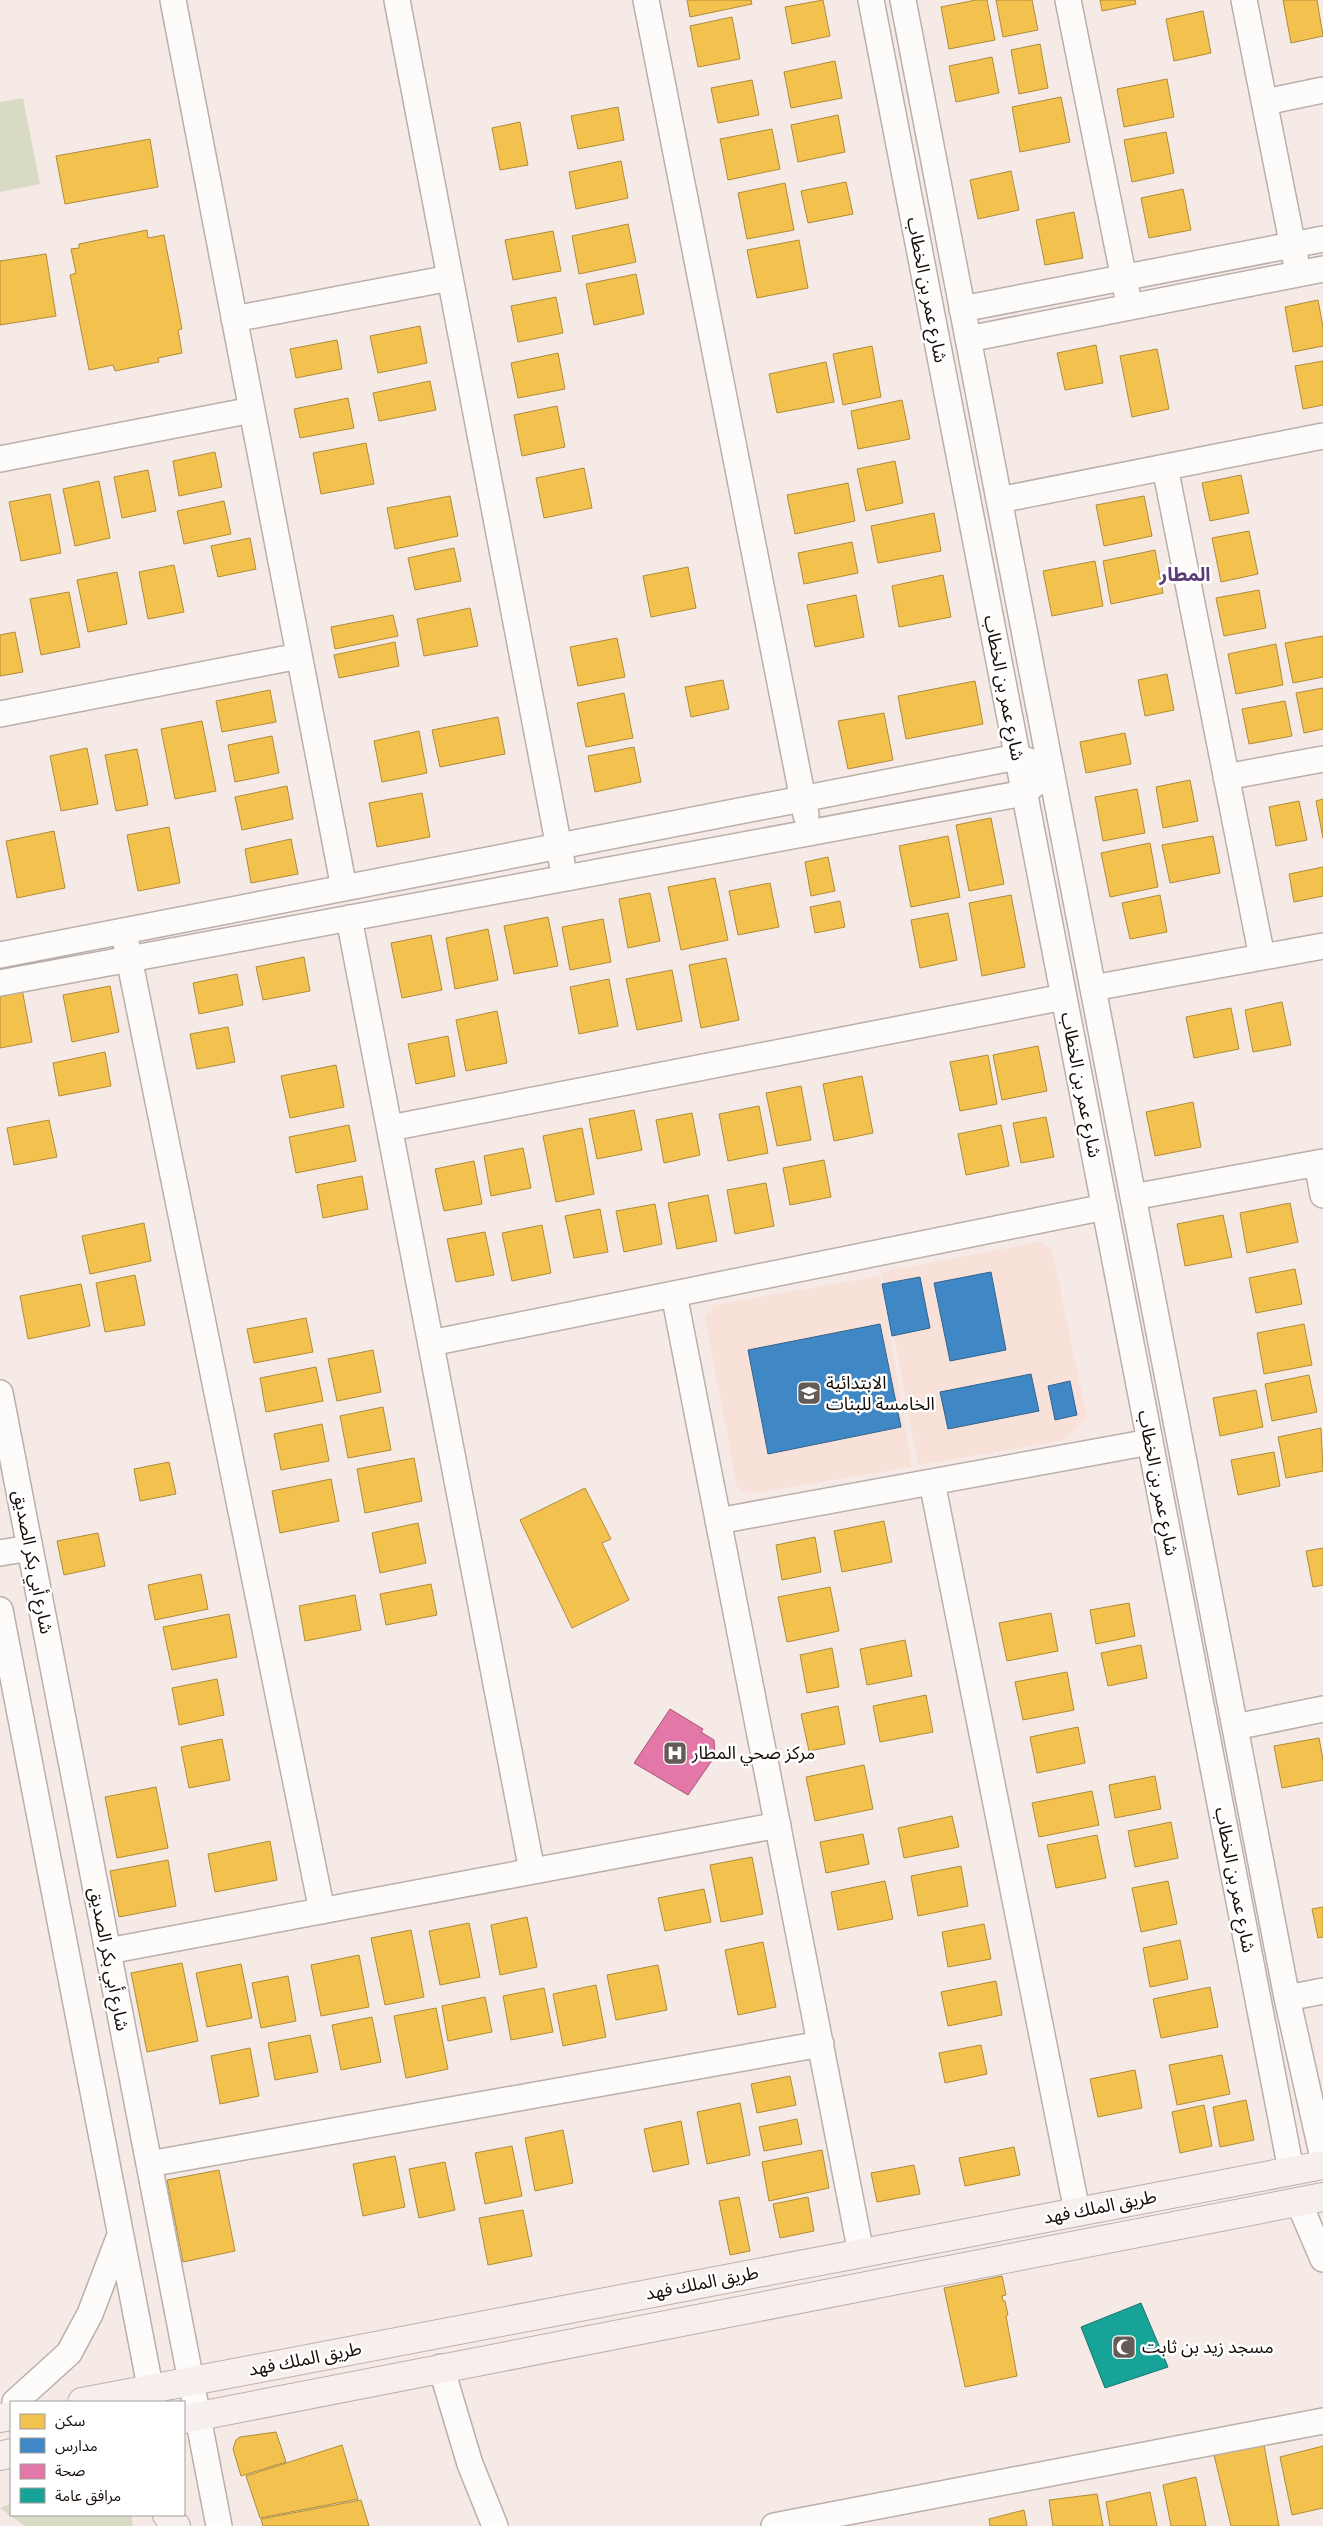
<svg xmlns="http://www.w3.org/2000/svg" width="1323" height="2526" viewBox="0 0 1323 2526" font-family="'Titillium Web','Noto Sans Arabic',sans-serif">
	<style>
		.built { fill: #f8e1d8 }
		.green { fill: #dadbc5 }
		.homes { fill: #f2c14e; stroke: #b08b39 }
		.schools { fill: #3f88c5; stroke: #33638c }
		.health { fill: #e377a8; stroke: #a65778 }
		.public { fill: #17a398; stroke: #17766d }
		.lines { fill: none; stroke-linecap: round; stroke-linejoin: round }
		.minor-casing { stroke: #baafab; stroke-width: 28 }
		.major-casing { stroke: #bfb1ad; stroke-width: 30 }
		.minor { stroke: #fefcfb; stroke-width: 25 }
		.major { stroke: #f6efee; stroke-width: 28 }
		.labels { text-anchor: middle; stroke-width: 5; stroke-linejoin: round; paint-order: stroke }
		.street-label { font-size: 18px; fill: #160c08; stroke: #fff }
		.poi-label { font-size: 18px; fill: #160c08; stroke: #fff; text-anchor: start }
		.neighbourhood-label { font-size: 19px; font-weight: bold; fill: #5b3b75; stroke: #fff }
	</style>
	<rect width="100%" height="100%" fill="#f5eae6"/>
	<path class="built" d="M1040,1242L1052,1249L1087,1418L1065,1440L918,1465L882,1272Z
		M880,1276L912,1467L749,1494L737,1487L705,1318L714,1305Z"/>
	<path class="green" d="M23,98L40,184L0,192V102Z
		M11,2504V2515H131L133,2526H25L0,2508Z"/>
	<path class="homes" d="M687,0H751L752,4L690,17Z
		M823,0L830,36L792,44L785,7Z
		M976,0H987L995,40L949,49L941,7Z
		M996,0H1032L1038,30L1003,37Z
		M1100,0H1135L1136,4L1102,11Z
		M1283,0H1317L1323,36L1291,43Z
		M1203,11L1211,53L1174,61L1166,19Z
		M732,17L740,59L698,67L690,26Z
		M1040,44L1048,88L1019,94L1011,50Z
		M992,57L999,93L956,102L949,66Z
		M835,61L842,98L791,108L784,72Z
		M1167,79L1174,117L1124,127L1117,89Z
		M752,80L759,115L718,123L711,88Z
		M1061,97L1070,142L1020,152L1012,107Z
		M618,107L624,140L578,149L571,116Z
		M838,115L845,152L798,162L791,125Z
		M520,122L528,165L500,170L492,128Z
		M772,129L780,169L728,180L720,139Z
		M1166,132L1174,173L1132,182L1124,140Z
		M150,139L158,187L65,204L56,156Z
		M621,161L628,198L576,209L569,172Z
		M1011,171L1019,210L978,219L970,180Z
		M846,182L853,214L808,223L801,191Z
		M785,183L794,230L747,239L738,193Z
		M1183,189L1191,230L1149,238L1141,198Z
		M1074,212L1083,258L1045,265L1036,220Z
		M628,224L636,262L579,274L572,236Z
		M147,230L148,238L164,235L182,329L178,330L182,353L158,358L159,362L115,371L113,365L89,370L70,275L76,273L71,249L79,248V244Z
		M553,231L561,271L513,280L505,240Z
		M799,240L808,288L757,298L747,250Z
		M46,254L56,316L0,325V261Z
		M636,274L644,314L594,325L586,284Z
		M556,297L563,333L518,342L511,306Z
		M1318,300L1323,327V346L1293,352L1285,307Z
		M420,326L427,363L378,373L370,336Z
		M337,340L342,369L296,378L290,349Z
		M1096,345L1103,383L1065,390L1057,353Z
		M872,346L881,397L843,405L833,354Z
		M1157,349L1169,409L1132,417L1120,356Z
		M558,353L565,389L518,398L511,363Z
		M1323,361V405L1303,409L1295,366Z
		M826,362L834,402L777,413L769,374Z
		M430,381L436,410L379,421L373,393Z
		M348,398L354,428L300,438L294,409Z
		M902,400L910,439L858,449L851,411Z
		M557,406L565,447L522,456L514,415Z
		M366,443L374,484L321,494L313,453Z
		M215,452L222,487L179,496L173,461Z
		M895,461L903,503L866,511L857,469Z
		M584,468L592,508L544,518L536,478Z
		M148,470L156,511L122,518L114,477Z
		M1241,475L1249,513L1210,521L1202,483Z
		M99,481L110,538L75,546L63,489Z
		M848,483L855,521L795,534L787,495Z
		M50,494L61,553L21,561L9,502Z
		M450,496L458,536L395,549L387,508Z
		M1144,496L1152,536L1104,546L1096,505Z
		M224,501L231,534L184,544L177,511Z
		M934,513L941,551L878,563L871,526Z
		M1249,531L1258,574L1221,582L1212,538Z
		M250,538L256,569L218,577L211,546Z
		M852,542L858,573L804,584L798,553Z
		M454,548L461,581L415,590L408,558Z
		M1155,550L1163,593L1111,604L1103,561Z
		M1095,561L1103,606L1052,616L1043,571Z
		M174,565L184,612L148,619L139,572Z
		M688,567L696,608L651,617L643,576Z
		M117,572L127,624L88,632L77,580Z
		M943,575L951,617L899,627L892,586Z
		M1259,590L1266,628L1224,636L1216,598Z
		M69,592L80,647L41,655L30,599Z
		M856,595L864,637L815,647L807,605Z
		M470,608L478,646L424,656L417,619Z
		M393,615L398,636L335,649L331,627Z
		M15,632L23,672L0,676V635Z
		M1323,636V677L1293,683L1285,643Z
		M617,638L625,677L578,686L570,647Z
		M395,642L399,666L339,678L334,655Z
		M1276,644L1283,685L1236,694L1228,654Z
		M1167,674L1174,710L1145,716L1138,680Z
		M723,680L729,709L691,717L685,687Z
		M975,681L983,724L906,739L898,696Z
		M1323,688V729L1304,733L1296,693Z
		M270,690L276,722L222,732L216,701Z
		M624,693L633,738L586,747L577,703Z
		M1285,701L1292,736L1249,744L1242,709Z
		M884,713L893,760L848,769L838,721Z
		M498,717L505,754L440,767L432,730Z
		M202,721L216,791L175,799L161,729Z
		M419,731L427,773L382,782L374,741Z
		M1125,733L1131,764L1086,773L1080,742Z
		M272,736L279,773L235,782L228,745Z
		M634,747L641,782L595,792L588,756Z
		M87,748L98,804L61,811L50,756Z
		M137,749L148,805L116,811L105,755Z
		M1190,780L1198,821L1163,828L1156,787Z
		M287,786L293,819L242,830L235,797Z
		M1137,789L1145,833L1103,841L1095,797Z
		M422,793L430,837L377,847L369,803Z
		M1323,799V838L1316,801Z
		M1299,801L1307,840L1276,846L1269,807Z
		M991,818L1004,884L969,891L956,825Z
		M169,827L180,883L138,891L127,835Z
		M54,831L65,888L17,898L6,841Z
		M948,836L960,897L911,907L899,846Z
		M1213,836L1220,873L1170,883L1162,845Z
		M291,839L298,874L251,883L245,849Z
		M1150,843L1158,887L1110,897L1101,853Z
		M828,857L835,891L811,896L805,862Z
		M1323,867V896L1294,902L1289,874Z
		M715,878L728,940L681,950L668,887Z
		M770,883L779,927L738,935L729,891Z
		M650,893L660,941L628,948L619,899Z
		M1011,895L1025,967L982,976L969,903Z
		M1160,895L1167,932L1130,939L1122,903Z
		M840,901L845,927L815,933L810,907Z
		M948,913L957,960L920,968L911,920Z
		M548,917L558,966L514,974L504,926Z
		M603,919L611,962L570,970L562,927Z
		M488,929L498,980L455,989L446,938Z
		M431,935L442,990L402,998L391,943Z
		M304,957L310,991L263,1000L256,967Z
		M726,958L739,1020L701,1028L689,965Z
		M672,970L682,1021L637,1030L626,979Z
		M237,974L243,1005L199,1014L193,983Z
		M609,979L618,1026L579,1034L570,987Z
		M110,986L119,1032L72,1042L63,995Z
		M22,989L32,1042L0,1048V994Z
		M1282,1002L1291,1045L1253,1052L1245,1010Z
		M1231,1008L1239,1049L1194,1058L1186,1017Z
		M497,1011L507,1063L466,1071L456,1020Z
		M228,1027L235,1062L197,1069L190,1034Z
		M448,1036L455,1076L416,1084L408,1044Z
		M1038,1046L1047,1091L1002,1100L993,1055Z
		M105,1052L111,1086L59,1096L53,1063Z
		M988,1055L997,1104L960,1111L950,1062Z
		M336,1065L344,1107L290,1118L281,1076Z
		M862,1076L873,1133L834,1141L823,1084Z
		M801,1086L811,1140L777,1146L766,1093Z
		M1193,1102L1201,1147L1155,1156L1146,1112Z
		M759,1106L768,1153L728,1161L719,1114Z
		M634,1110L642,1150L597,1159L589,1119Z
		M692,1113L700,1155L664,1163L656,1120Z
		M1046,1117L1054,1157L1021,1163L1013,1123Z
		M49,1120L57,1157L14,1165L7,1128Z
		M349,1125L356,1161L296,1173L289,1137Z
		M1001,1125L1009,1166L966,1175L958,1134Z
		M582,1128L594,1194L556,1202L543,1136Z
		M523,1148L531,1188L491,1196L484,1156Z
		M824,1160L831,1197L790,1205L783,1168Z
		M474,1161L482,1204L444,1211L435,1169Z
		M362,1176L368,1209L323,1218L317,1185Z
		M766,1183L774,1226L735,1234L727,1190Z
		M708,1195L717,1241L677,1249L668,1203Z
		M1290,1203L1298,1242L1247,1253L1240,1213Z
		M655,1204L662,1244L624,1252L616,1211Z
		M600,1209L608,1252L574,1258L565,1216Z
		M1223,1215L1232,1257L1185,1266L1177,1224Z
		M144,1223L151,1261L90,1274L82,1236Z
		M542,1225L551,1273L512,1281L502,1233Z
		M485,1232L494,1275L456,1282L447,1239Z
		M1295,1269L1302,1304L1256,1313L1249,1278Z
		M135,1275L145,1325L105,1332L96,1283Z
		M81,1284L90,1326L28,1339L20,1296Z
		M306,1318L313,1352L254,1363L247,1329Z
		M1304,1324L1312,1365L1264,1374L1257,1333Z
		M373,1350L381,1392L337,1401L328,1359Z
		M316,1367L323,1401L266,1412L260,1378Z
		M1309,1375L1317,1412L1272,1421L1265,1384Z
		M1256,1390L1263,1427L1220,1436L1213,1398Z
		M383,1407L391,1450L348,1458L340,1416Z
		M322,1424L329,1461L281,1470L274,1434Z
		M1321,1428L1323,1471L1286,1478L1278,1437Z
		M1274,1452L1280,1486L1238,1495L1231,1460Z
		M414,1458L422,1501L365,1513L357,1469Z
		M169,1462L176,1494L140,1501L134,1469Z
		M331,1479L339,1521L280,1533L272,1491Z
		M585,1488L611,1539L602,1543L629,1600L572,1628L520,1520Z
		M884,1521L892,1562L842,1572L834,1531Z
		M418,1523L426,1563L380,1573L372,1533Z
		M98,1533L105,1566L64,1575L57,1541Z
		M815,1537L821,1572L782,1580L776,1545Z
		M1323,1548V1585L1313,1587L1306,1551Z
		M201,1574L208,1609L155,1620L148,1585Z
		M431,1584L437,1615L386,1625L380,1594Z
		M830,1587L839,1631L787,1642L778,1597Z
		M355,1595L361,1630L305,1641L299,1606Z
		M1129,1603L1135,1636L1096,1644L1090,1610Z
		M1051,1613L1058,1651L1007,1661L999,1623Z
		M229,1614L237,1657L172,1670L163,1627Z
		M905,1640L912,1676L867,1685L860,1649Z
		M1141,1645L1147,1678L1108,1686L1101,1653Z
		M832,1648L839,1687L807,1693L800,1655Z
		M1067,1672L1074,1710L1023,1720L1015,1682Z
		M217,1679L224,1715L179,1725L172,1688Z
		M926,1695L933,1732L880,1742L873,1706Z
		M838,1706L845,1744L809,1751L801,1714Z
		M1078,1727L1085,1763L1037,1773L1030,1737Z
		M1319,1738L1323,1760V1780L1282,1788L1274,1746Z
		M222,1739L230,1780L189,1788L181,1747Z
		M864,1765L873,1809L815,1821L806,1777Z
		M1155,1776L1161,1809L1115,1818L1109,1785Z
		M156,1787L168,1848L117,1858L105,1797Z
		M1092,1791L1099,1825L1039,1837L1032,1803Z
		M952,1816L959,1847L904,1858L898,1828Z
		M1171,1822L1178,1858L1135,1867L1128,1831Z
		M863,1834L869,1864L826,1873L820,1842Z
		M1097,1835L1106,1878L1056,1888L1047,1845Z
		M270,1841L277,1880L215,1892L208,1854Z
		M752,1857L763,1914L721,1922L710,1865Z
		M168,1860L176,1906L119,1917L110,1871Z
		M961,1866L968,1906L918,1916L911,1876Z
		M885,1881L893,1919L838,1930L831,1892Z
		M1168,1881L1177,1924L1141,1932L1132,1888Z
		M704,1889L711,1922L665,1931L658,1898Z
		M1323,1907V1937L1318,1938L1312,1909Z
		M527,1917L537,1967L500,1975L491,1925Z
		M469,1923L480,1977L440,1985L429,1931Z
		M984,1924L991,1959L948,1967L942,1932Z
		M411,1930L424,1997L385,2005L371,1938Z
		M1180,1940L1188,1979L1150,1987L1143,1948Z
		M763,1942L776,2007L738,2015L725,1950Z
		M359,1955L369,2007L321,2016L311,1965Z
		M182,1963L198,2041L147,2052L131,1973Z
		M241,1964L252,2018L207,2027L196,1973Z
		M658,1965L667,2010L616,2020L607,1975Z
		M288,1976L296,2021L261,2028L252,1983Z
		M996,1981L1002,2015L948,2026L941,1992Z
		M596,1985L606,2037L563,2046L553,1994Z
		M1210,1987L1218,2027L1161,2038L1153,1999Z
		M544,1988L553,2032L511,2040L503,1996Z
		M485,1997L492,2032L448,2041L442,2006Z
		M436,2008L448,2069L406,2078L394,2016Z
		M372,2017L381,2062L341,2070L332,2025Z
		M310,2035L318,2072L275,2080L268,2043Z
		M981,2045L987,2074L945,2083L939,2053Z
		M250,2048L259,2096L220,2104L211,2056Z
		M1222,2055L1230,2094L1177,2105L1169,2065Z
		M1135,2070L1142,2108L1098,2117L1090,2079Z
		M790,2076L796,2105L757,2113L751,2084Z
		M1246,2100L1254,2140L1220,2147L1213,2107Z
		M740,2103L750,2155L707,2164L697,2112Z
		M1204,2105L1212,2146L1180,2153L1172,2112Z
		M797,2119L802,2144L764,2151L759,2127Z
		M681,2121L689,2164L653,2172L644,2129Z
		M563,2130L573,2183L535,2191L525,2138Z
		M512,2146L522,2196L485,2204L475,2153Z
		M1014,2147L1020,2175L965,2186L959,2158Z
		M822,2150L829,2188L769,2201L762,2162Z
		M395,2156L405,2207L363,2216L353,2164Z
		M445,2162L455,2210L419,2218L409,2169Z
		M914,2165L920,2194L877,2202L871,2173Z
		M219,2170L235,2251L183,2262L167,2180Z
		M739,2197L750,2251L730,2255L719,2201Z
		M808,2197L814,2231L780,2238L773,2204Z
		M523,2210L532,2256L488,2265L479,2218Z
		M1002,2276L1006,2295L1002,2296L1003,2301H1005L1008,2315L1006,2316L1017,2376L965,2387L944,2288Z
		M276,2432L286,2462L241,2476L233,2449L236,2440L240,2437Z
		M342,2445L358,2499L260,2518L246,2476Z
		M1264,2445L1279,2526H1231L1214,2455Z
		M1323,2446V2508L1292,2515L1280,2457Z
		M1196,2477L1206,2526H1171L1163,2485Z
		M1150,2492L1157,2526H1110L1106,2502Z
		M1097,2494L1103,2526H1053L1049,2500Z
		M361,2500L369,2526H263L261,2519Z
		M1024,2510L1027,2526H990L989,2519Z"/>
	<path class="schools" d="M991,1272L1006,1350L950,1361L934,1283Z
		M920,1277L930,1328L892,1336L882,1284Z
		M880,1324L901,1427L768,1454L748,1350Z
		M1031,1374L1039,1411L948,1429L940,1392Z
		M1070,1381L1077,1415L1055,1420L1048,1386Z"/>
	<path class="health" d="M670,1709L703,1729L701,1732L714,1740L715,1756L688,1795L634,1763Z"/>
	<path class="public" d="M1141,2303L1168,2367L1105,2388L1081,2327Z"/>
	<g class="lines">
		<g class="minor-casing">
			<path id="minor" d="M173,0L344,888
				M397,0L562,863
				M646,0L806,815
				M871,0L1291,2170
				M903,0L1287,1998L1323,2158
				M1068,0L1127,294
				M1244,0L1296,262
				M1265,102L1323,90
				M962,309L1323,239
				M234,319L450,278
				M968,339L1323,269
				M0,459L252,410
				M1165,467L1262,957
				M999,500L1323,436
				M0,714L299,656
				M1226,777L1323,759
				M349,918L532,1871
				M126,943L322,1911
				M0,955L1017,757L1032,762
				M0,983L1024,793L1037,782
				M1093,988L1323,946
				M390,1128L1064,997
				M1317,1163L1323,1195
				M1133,1197L1323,1162
				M674,1294L861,2253
				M431,1343L1105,1207
				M0,1393L219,2526
				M932,1482L1077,2211
				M718,1521L1150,1442
				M0,1553L30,1548
				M0,1610L153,2402
				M1235,1727L1323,1709
				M108,1951L778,1825
				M1287,1998L1323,1991
				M149,2164L821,2044
				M1299,2203L1323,2259
				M441,2367L470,2464L495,2526
				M15,2402L69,2353L90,2314L120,2235
				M774,2526L1323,2421"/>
		</g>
		<g class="major-casing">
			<path id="major" d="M82,2402L1323,2165
				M0,2418L11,2416
				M184,2419L1323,2197
				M0,2456L11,2453
				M167,2515L176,2526"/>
		</g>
		<use href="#minor" class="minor"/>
		<use href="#major" class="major"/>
	</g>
	<defs>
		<g id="school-square" transform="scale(1.25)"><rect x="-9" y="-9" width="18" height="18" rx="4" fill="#645a56" stroke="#fff"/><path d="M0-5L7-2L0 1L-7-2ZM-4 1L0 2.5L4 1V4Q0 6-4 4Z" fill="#fff"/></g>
		<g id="hospital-square" transform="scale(1.25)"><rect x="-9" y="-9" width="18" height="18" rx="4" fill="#645a56" stroke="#fff"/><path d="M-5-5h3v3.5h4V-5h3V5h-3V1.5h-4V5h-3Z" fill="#fff"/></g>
		<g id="mosque-square" transform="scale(1.25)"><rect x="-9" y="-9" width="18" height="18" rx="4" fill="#645a56" stroke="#fff"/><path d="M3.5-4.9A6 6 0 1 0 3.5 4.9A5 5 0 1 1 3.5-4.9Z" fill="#fff"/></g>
	</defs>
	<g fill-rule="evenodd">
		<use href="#school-square" x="809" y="1393"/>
		<use href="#hospital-square" x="675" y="1753"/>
		<use href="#mosque-square" x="1124" y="2347"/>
	</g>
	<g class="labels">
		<g class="street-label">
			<text transform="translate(927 290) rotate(79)" y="6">شارع عمر بن الخطاب</text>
			<text transform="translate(1004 688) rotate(79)" y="6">شارع عمر بن الخطاب</text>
			<text transform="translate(1081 1085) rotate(79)" y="6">شارع عمر بن الخطاب</text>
			<text transform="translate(1158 1483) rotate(79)" y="6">شارع عمر بن الخطاب</text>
			<text transform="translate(33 1562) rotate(79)" y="6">شارع أبي بكر الصديق</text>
			<text transform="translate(1235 1880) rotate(79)" y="6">شارع عمر بن الخطاب</text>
			<text transform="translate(109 1959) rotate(79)" y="6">شارع أبي بكر الصديق</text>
			<text transform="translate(1100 2207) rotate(-11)" y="6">طريق الملك فهد</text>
			<text transform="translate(702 2283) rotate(-11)" y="6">طريق الملك فهد</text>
			<text transform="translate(305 2359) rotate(-11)" y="6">طريق الملك فهد</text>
		</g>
		<g class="poi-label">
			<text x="826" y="1389">الابتدائية<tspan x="826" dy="21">الخامسة للبنات</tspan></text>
			<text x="692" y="1759">مركز صحي المطار</text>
			<text x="1142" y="2353">مسجد زيد بن ثابت</text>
		</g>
		<g class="neighbourhood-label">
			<text x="1185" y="581">المطار</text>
		</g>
	</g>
	<rect x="10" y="2401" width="175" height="115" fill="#ffffff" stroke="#a29e9c"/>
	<rect x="20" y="2414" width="25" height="15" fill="#f2c14e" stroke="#a29e9c"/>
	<text x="55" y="2426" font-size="15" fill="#160c08">سكن</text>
	<rect x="20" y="2438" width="25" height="15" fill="#3f88c5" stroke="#a29e9c"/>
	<text x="55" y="2451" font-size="15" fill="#160c08">مدارس</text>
	<rect x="20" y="2464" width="25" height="15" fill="#e377a8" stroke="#a29e9c"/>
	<text x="55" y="2476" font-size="15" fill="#160c08">صحة</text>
	<rect x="20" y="2488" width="25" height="15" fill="#17a398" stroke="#a29e9c"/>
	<text x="55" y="2501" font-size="15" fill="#160c08">مرافق عامة</text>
</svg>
